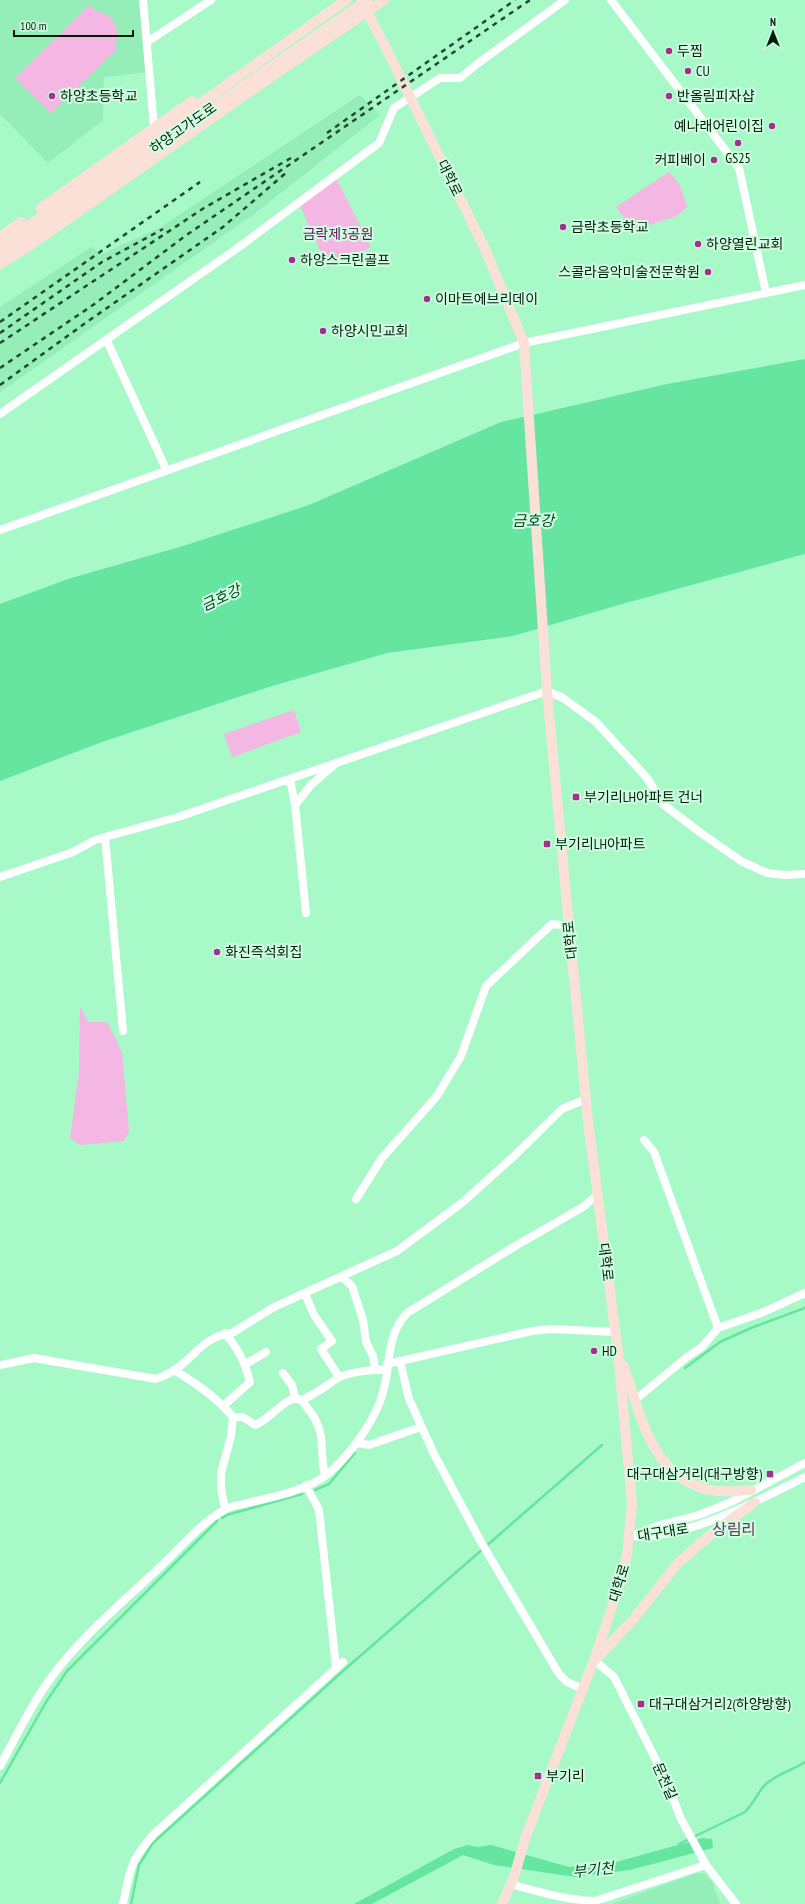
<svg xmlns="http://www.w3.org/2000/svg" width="805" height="1904" viewBox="0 0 805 1904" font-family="'PT Sans Narrow','Noto Sans KR',sans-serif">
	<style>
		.built { fill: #95edb8 }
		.green { fill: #f4b6e2 }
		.water { fill: #65e5a0 }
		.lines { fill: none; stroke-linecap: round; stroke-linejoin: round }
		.stream { stroke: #65e5a0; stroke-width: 2.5 }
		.minor { stroke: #fff; stroke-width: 8 }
		.major { stroke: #fbe0d8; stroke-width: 10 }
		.rail { stroke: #214931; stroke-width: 2.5; stroke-dasharray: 5 5; stroke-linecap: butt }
		.poi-dot { fill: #a2308c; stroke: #cffee0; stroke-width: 1.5 }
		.labels { text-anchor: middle; stroke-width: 4; stroke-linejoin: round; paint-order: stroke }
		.poi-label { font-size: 14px; fill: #001d0c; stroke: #cffee0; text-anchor: start }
		.street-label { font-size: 14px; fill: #001d0c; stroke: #cffee0 }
		.park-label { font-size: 14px; fill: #680e58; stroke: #cffee0 }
		.water-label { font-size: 15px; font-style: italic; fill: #043c22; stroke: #cffee0 }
		.quarter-label { font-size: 16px; fill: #6e3561; stroke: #cffee0 }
	</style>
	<rect width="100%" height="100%" fill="#a8f9c8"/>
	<path class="built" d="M0,0H145L151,72L104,77L103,120L48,163L0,114Z
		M360,95L380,115L254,214L0,392V307L91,247L102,254L159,228Z
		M697,1873L705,1874L712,1882L720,1904H612Z"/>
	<path class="green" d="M89,5L97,12C115,13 121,31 115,46L117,49L51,113L15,78Z
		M669,172L680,185L687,207L677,216L633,230L616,207Z
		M335,176L371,247L328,268L299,203Z
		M294,710L301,732L232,757L224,734Z
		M80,1006L88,1022H107L122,1052L129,1131L124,1141L80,1145L70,1138L79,1073Z"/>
	<path class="water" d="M805,359V554L622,604L513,636L387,653L272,686L102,742L0,781V604L68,579L183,546L309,505L501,422L667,384Z
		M703,1838L712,1839L713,1848L630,1870L575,1877L494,1865L463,1855L372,1904H354L454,1849L468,1845L478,1847L491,1845L569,1867L616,1862Z"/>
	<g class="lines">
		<path class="stream" d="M685,1368L720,1342L751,1328L805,1308
			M315,1490L329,1484L355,1453
			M222,1518L227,1515L302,1494
			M0,1783L46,1702L67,1671L217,1521
			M679,1844L745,1812C753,1804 757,1794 764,1786C775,1774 792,1771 805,1762
			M131,1904L139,1865L153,1843L343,1671L602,1445"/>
		<path class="minor" d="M143,0L154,127
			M611,0L739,168L766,293
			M147,42L211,0
			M107,341L166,469
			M0,414L239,247L379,143L394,108L440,78H460L477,64L565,0
			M0,530L524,343L805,285
			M290,779L295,805L306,913
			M295,805L311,785L334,765
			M0,877L73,852L95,840L105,837
			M123,1031L105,837L178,817L547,691L563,698L596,722L647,778L664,805L701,833L741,861L767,873L785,875L805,874
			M644,1140L654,1152L718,1328
			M356,1199L382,1158L437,1096L461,1056L486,986L552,924L569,926
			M342,1277L352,1286L363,1320L366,1342L373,1356L375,1369
			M305,1294L314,1315L332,1341L321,1349L339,1377
			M400,1361L409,1399L435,1456L481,1542L559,1674L567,1682L583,1689
			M246,1364L266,1352
			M387,1364L532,1331L552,1329L615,1332
			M0,1365L34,1358L156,1379C162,1377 168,1374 173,1371C194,1358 203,1336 232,1333L274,1307L397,1251L463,1202L514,1156L562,1109L586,1099
			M174,1370C197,1384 216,1397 233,1417L231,1436L221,1473V1488L225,1509
			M283,1373L292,1385L295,1398
			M636,1399L687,1357L702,1347L718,1328L761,1313L805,1293
			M302,1400C306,1407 313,1414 316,1421C325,1438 320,1458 325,1476
			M223,1406L250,1382C245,1362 238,1349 225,1333
			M233,1417H243L255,1425C269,1419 277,1407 290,1400C295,1397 300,1401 304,1399C317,1393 327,1385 338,1378C348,1372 375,1369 386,1370
			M357,1443L369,1445L421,1427
			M306,1485L319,1510L336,1667
			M629,1537L660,1525L699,1515L731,1502L805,1463
			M638,1537C698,1534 752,1503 805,1477
			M594,1660L614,1677L666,1780L681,1819L698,1850L706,1865L736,1904
			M0,1766C17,1735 32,1703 53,1675C83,1635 123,1602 159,1568C178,1550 202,1522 224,1510C231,1505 243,1505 251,1502C274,1497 311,1489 329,1473C351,1454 378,1417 384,1388C391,1361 386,1336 407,1313L517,1245L583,1207L597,1195
			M511,1884C538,1892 567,1900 595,1901L706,1865
			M123,1904C130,1869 130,1861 154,1834L343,1662"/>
		<path class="major" d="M361,0L387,50L485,249L524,343L547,691L569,926L588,1121L618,1352L632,1504L627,1555L620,1584L594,1660L526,1836L514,1877L502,1904
			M41,208L192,101
			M0,237L21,222
			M0,246L346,0
			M0,256L367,0
			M0,264L28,247L252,90L384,0
			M623,1365C640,1410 649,1471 702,1488C718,1493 735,1491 751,1490
			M596,1659L632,1621L677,1564L711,1534L755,1502"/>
		<path class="rail" d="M327,133L515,0
			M0,322L200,182
			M0,333L102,262L163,229
			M0,343L204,208L291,158
			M0,368L93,305L185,236L530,0
			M0,385L84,324L223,227L287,172"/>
	</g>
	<g class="poi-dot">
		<circle cx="669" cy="51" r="4"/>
		<circle cx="688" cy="71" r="4"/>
		<circle cx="52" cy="96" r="4"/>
		<circle cx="669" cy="96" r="4"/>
		<circle cx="772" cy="126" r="4"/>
		<circle cx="738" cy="143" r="4"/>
		<circle cx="714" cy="160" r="4"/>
		<circle cx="563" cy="227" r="4"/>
		<circle cx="698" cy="244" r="4"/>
		<circle cx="292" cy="260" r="4"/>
		<circle cx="708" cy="272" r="4"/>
		<circle cx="427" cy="299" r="4"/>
		<circle cx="323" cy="331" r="4"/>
		<rect x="572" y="793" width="8" height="8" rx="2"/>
		<rect x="543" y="840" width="8" height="8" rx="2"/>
		<circle cx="217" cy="952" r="4"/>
		<circle cx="594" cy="1351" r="4"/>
		<rect x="766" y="1470" width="8" height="8" rx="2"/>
		<rect x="637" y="1700" width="8" height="8" rx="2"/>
		<rect x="534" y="1772" width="8" height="8" rx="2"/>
	</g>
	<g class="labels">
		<g class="poi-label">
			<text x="677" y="56">두찜</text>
			<text x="696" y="76">CU</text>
			<text x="60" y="101">하양초등학교</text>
			<text x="677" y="101">반올림피자샵</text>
			<text x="764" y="131" text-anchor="end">예나래어린이집</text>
			<text x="738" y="163" text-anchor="middle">GS25</text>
			<text x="706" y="165" text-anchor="end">커피베이</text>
			<text x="571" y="232">금락초등학교</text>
			<text x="706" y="249">하양열린교회</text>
			<text x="300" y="265">하양스크린골프</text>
			<text x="700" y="277" text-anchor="end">스콜라음악미술전문학원</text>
			<text x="435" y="304">이마트에브리데이</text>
			<text x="331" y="336">하양시민교회</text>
			<text x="584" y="802">부기리LH아파트 건너</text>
			<text x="555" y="849">부기리LH아파트</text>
			<text x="225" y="957">화진즉석회집</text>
			<text x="602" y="1356">HD</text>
			<text x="762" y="1479" text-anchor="end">대구대삼거리(대구방향)</text>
			<text x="649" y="1709">대구대삼거리2(하양방향)</text>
			<text x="546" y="1781">부기리</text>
		</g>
		<g class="street-label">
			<text transform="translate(183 128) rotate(-35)" y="5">하양고가도로</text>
			<text transform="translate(450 178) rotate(64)" y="5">대학로</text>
			<text transform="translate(570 940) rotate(-96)" y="5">대학로</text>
			<text transform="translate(606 1262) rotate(83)" y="5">대학로</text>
			<text transform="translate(663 1532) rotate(-9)" y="5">대구대로</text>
			<text transform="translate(619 1583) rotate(-73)" y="5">대학로</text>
			<text transform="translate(665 1781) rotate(66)" y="5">문천길</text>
		</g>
		<g class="park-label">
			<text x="338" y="239">금락제3공원</text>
		</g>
		<g class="water-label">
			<text x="533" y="526">금호강</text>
			<text transform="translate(221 598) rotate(-25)" y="5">금호강</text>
			<text transform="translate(593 1870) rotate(-6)" y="5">부기천</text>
		</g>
		<g class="quarter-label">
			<text x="734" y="1535">상림리</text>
		</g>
	</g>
	<g transform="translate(773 32)" stroke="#cffee0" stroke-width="3" paint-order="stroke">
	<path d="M0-3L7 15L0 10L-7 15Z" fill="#001d0c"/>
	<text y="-6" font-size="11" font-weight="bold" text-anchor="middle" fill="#001d0c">N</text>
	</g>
	<path d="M14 30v6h119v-6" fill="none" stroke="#001d0c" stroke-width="2"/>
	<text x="20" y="30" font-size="12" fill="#001d0c" stroke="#cffee0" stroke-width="3" paint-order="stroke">100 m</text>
</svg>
